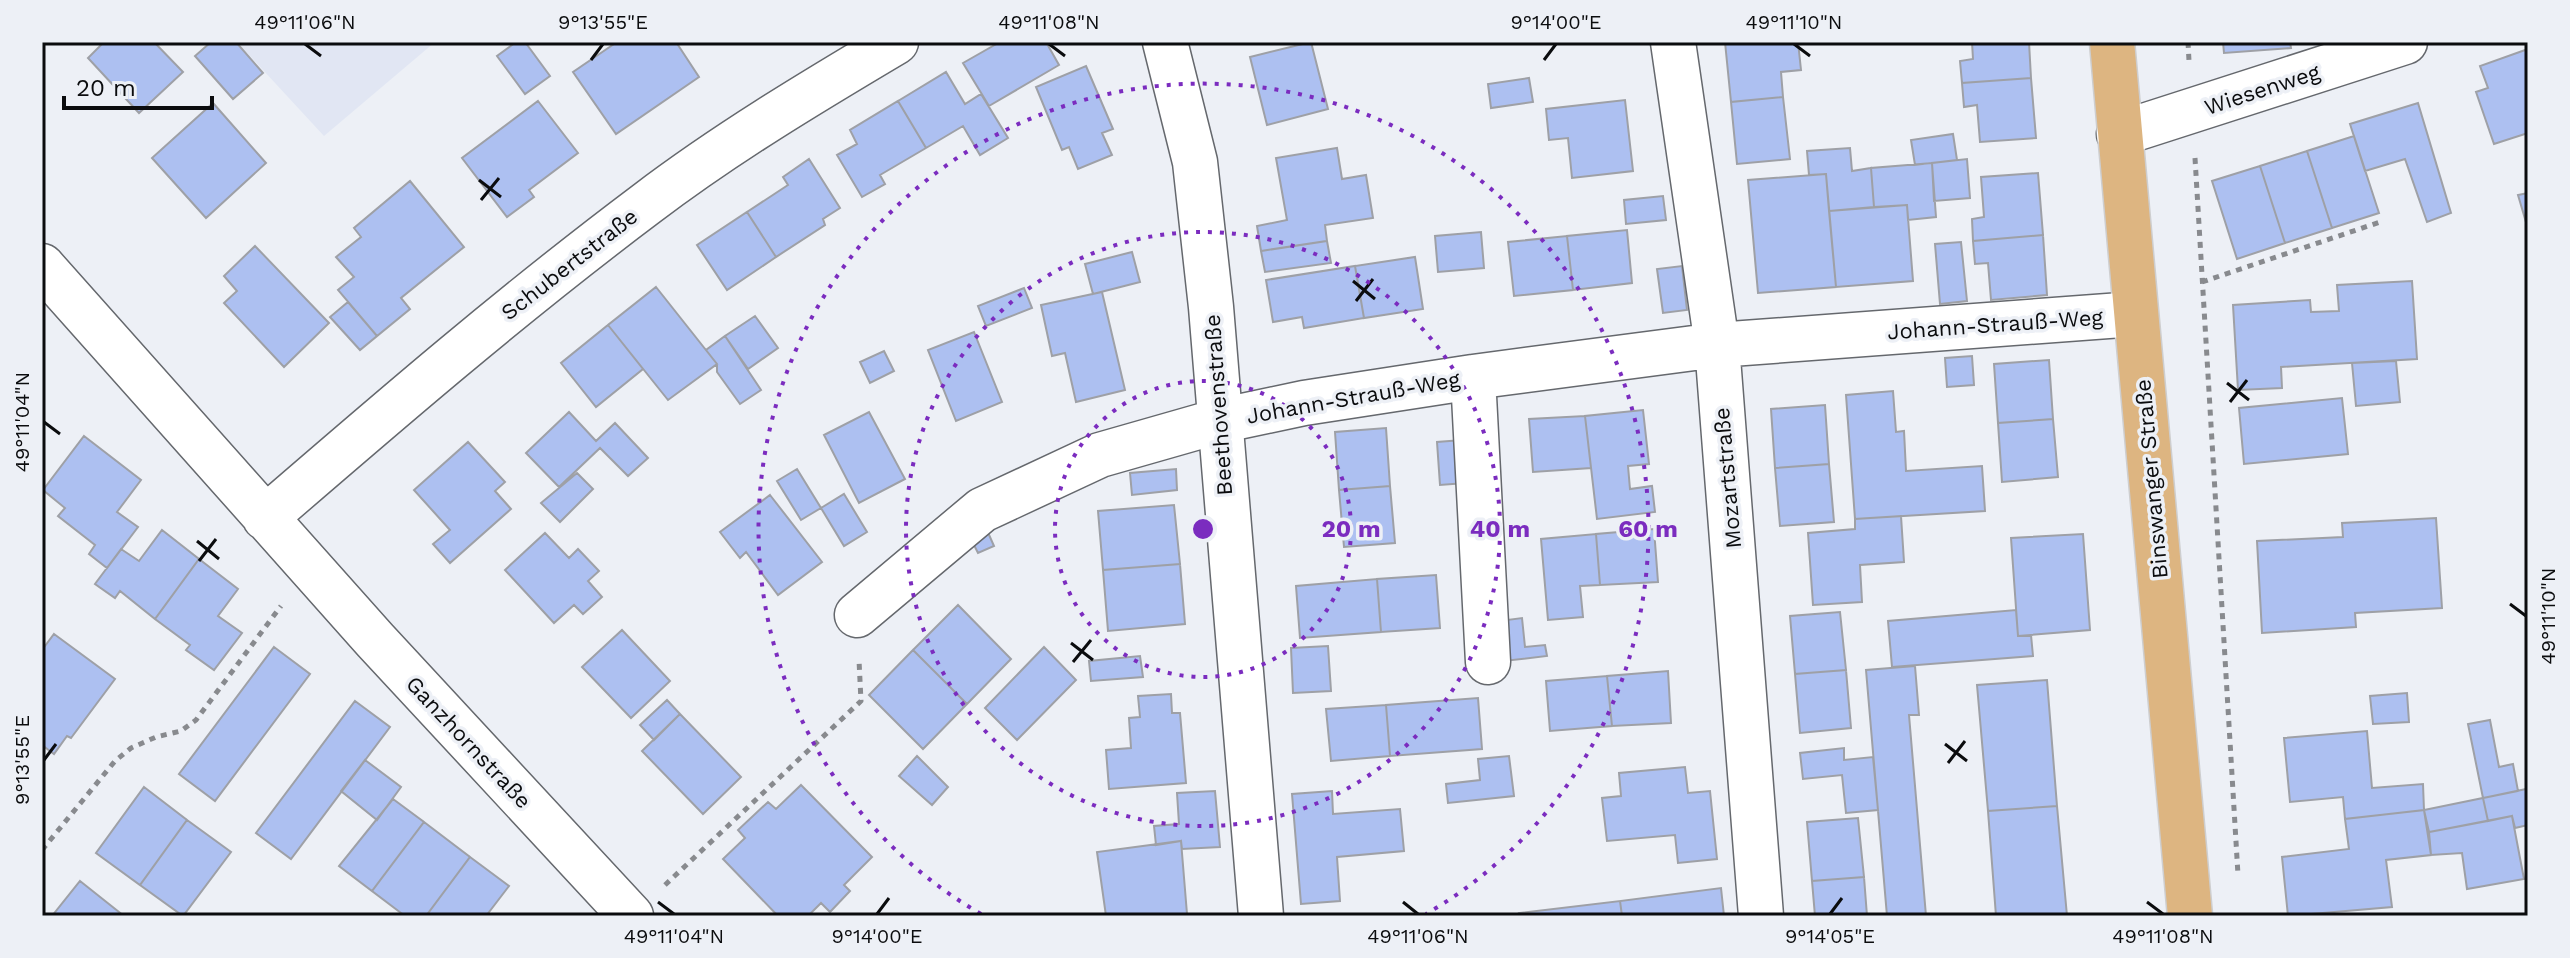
<svg xmlns="http://www.w3.org/2000/svg" width="2570" height="958" viewBox="0 0 2570 958" font-family="'Work Sans',sans-serif">
	<style>
		.built { fill: #e1e6f3 }
		.building { fill: #adc0f1; stroke: #9ea0a6; stroke-width: 2 }
		.lines { fill: none; stroke-linecap: round; stroke-linejoin: round }
		.minor-casing { stroke: #65686d; stroke-width: 47 }
		.major-casing { stroke: #cececf; stroke-width: 47 }
		.path { stroke: #888a8e; stroke-width: 5; stroke-dasharray: 6 6; stroke-linecap: butt }
		.minor { stroke: #fff; stroke-width: 44 }
		.major { stroke: #ddb581; stroke-width: 44 }
		.ticks { fill: none; stroke: #0b0c0e; stroke-width: 3 }
		.ring { fill: none; stroke: #7b2cbf; stroke-width: 4; stroke-dasharray: 4 8 }
		.labels { text-anchor: middle; stroke-width: 7; stroke-linejoin: round; paint-order: stroke }
		.street-label { font-size: 22px; fill: #0b0c0e; stroke: #edf0f6 }
		.centre { fill: #7b2cbf; stroke: #edf0f6; stroke-width: 4 }
		.ring-label { font-size: 24px; text-anchor: middle; font-weight: bold; fill: #7b2cbf; stroke: #edf0f6; stroke-width: 7; stroke-linejoin: round; paint-order: stroke }
		.neatline { fill: none; stroke: #0b0c0e; stroke-width: 3 }
		.ticks-label { font-size: 20px; text-anchor: middle; fill: #0b0c0e }
	</style>
	<rect width="100%" height="100%" fill="#edf0f6"/>
	<path class="built" d="M237,42H435L324,136Z"/>
	<path class="building" d="M104,42H154L183,72L139,113L88,58Z
		M211,42H236L263,73L233,99L195,56Z
		M516,42H525L550,76L525,94L497,56Z
		M617,42H676L699,77L616,134L573,72Z
		M1000,42H1046L1059,65L989,106L963,63Z
		M1311,42L1328,109L1267,125L1250,57Z
		M1725,42H1798L1801,70L1781,72L1783,97L1731,102Z
		M1972,42H2029L2031,78L1962,83L1960,61L1973,59Z
		M2223,42H2290L2291,48L2224,53Z
		M2528,49V133L2494,144L2476,92L2488,88L2480,66Z
		M1086,66L1113,129L1102,133L1112,155L1078,169L1069,147L1062,150L1036,87Z
		M946,72L965,104L981,94L1008,138L980,155L963,126L926,148L898,101Z
		M1529,78L1533,102L1491,108L1488,84Z
		M2031,78L2036,138L1980,142L1977,105L1964,107L1962,83Z
		M1783,97L1790,159L1737,164L1731,102Z
		M1625,100L1633,171L1572,178L1568,138L1549,140L1546,109Z
		M538,101L578,153L529,190L534,197L507,217L462,158Z
		M898,101L926,148L880,175L885,184L862,197L837,155L857,144L850,130Z
		M213,103L266,163L206,218L152,158Z
		M2418,103L2451,213L2427,222L2405,159L2365,171L2350,124Z
		M1953,134L1957,160L1915,165L1911,140Z
		M2354,136L2379,213L2332,228L2307,151Z
		M1337,148L1342,179L1366,175L1373,218L1325,225L1327,241L1261,251L1257,226L1287,220L1276,158Z
		M1850,148L1852,171L1871,168L1874,207L1829,211L1826,174L1809,175L1807,151Z
		M2307,151L2332,228L2285,243L2260,166Z
		M809,159L840,208L823,219L825,225L776,257L747,212L788,185L783,177Z
		M1967,159L1970,198L1934,201L1932,163Z
		M1932,163L1936,217L1908,220L1907,205L1874,207L1871,168Z
		M2260,166L2285,243L2237,259L2212,181Z
		M2038,173L2043,235L1973,241L1972,219L1984,217L1981,177Z
		M1826,174L1836,287L1758,293L1748,180Z
		M410,181L464,247L401,298L410,309L377,336L338,290L354,277L336,257L361,237L354,228Z
		M2528,193V229L2518,195Z
		M1663,196L1666,220L1626,224L1624,200Z
		M1907,205L1913,281L1836,287L1829,211Z
		M747,212L776,257L727,290L697,245Z
		M1627,230L1632,283L1573,290L1567,236Z
		M1481,232L1484,268L1438,272L1435,236Z
		M2043,235L2047,295L1991,300L1988,263L1975,264L1973,241Z
		M1567,236L1573,290L1514,296L1508,242Z
		M1327,241L1331,263L1265,272L1261,251Z
		M1961,242L1967,301L1940,304L1935,244Z
		M255,246L329,323L284,367L224,303L237,291L224,276Z
		M1132,252L1140,282L1093,294L1085,264Z
		M1415,257L1423,309L1364,318L1355,266Z
		M1355,266L1364,318L1304,328L1302,317L1273,322L1266,280Z
		M1682,266L1687,310L1663,313L1657,269Z
		M2412,281L2417,359L2281,367L2282,388L2238,390L2233,305L2310,300L2311,312L2339,311L2337,285Z
		M656,287L717,364L668,400L608,325Z
		M1024,288L1032,308L986,326L978,306Z
		M1102,292L1125,390L1076,402L1065,353L1052,356L1041,305Z
		M348,302L377,336L360,350L330,317Z
		M755,316L778,348L748,369L725,336Z
		M608,325L643,369L596,407L561,363Z
		M974,332L1002,402L956,421L928,350Z
		M725,336L761,390L740,404L717,372V364L706,350Z
		M884,351L894,371L870,383L860,362Z
		M1972,356L1974,385L1947,387L1945,358Z
		M2049,360L2053,419L1998,423L1994,364Z
		M2396,361L2400,402L2356,406L2352,363Z
		M1893,391L1896,432L1904,431L1906,471L1982,466L1985,511L1855,519L1846,395Z
		M2342,398L2348,454L2244,464L2239,408Z
		M1825,405L1829,464L1775,468L1771,409Z
		M1643,410L1649,464L1628,466L1630,489L1652,486L1655,512L1597,519L1585,416Z
		M569,412L596,441L615,423L648,458L628,476L600,448L559,487L526,453Z
		M869,412L905,479L859,503L824,435Z
		M1585,416L1591,468L1533,472L1529,419Z
		M2053,419L2058,477L2002,482L1998,423Z
		M1386,428L1390,486L1339,490L1335,432Z
		M84,436L141,480L117,512L138,527L107,568L89,554L95,545L58,516L65,508L43,490Z
		M1462,440L1465,483L1440,485L1437,442Z
		M468,442L505,482L495,491L511,509L450,563L433,544L450,530L414,490Z
		M1829,464L1834,522L1780,526L1775,468Z
		M797,469L821,508L801,520L777,481Z
		M1176,469L1177,490L1132,495L1130,473Z
		M577,473L593,489L560,522L541,503Z
		M1390,486L1395,543L1344,547L1339,490Z
		M844,494L867,532L844,546L821,508Z
		M770,495L822,562L778,595L746,552L740,558L720,532Z
		M1174,505L1180,564L1103,570L1098,511Z
		M1901,516L1904,562L1860,565L1862,602L1813,605L1808,533L1855,529V519Z
		M2436,518L2442,608L2355,613L2356,627L2262,633L2257,541L2343,537L2342,523Z
		M986,528L994,546L978,553L969,535Z
		M1654,529L1658,582L1600,585L1596,534Z
		M162,530L199,559L155,619L120,591L115,598L95,584L121,549L139,561Z
		M545,533L569,558L578,549L599,571L588,581L602,597L583,614L574,605L554,623L505,570Z
		M1596,534L1600,585L1580,586L1583,617L1548,620L1541,539Z
		M2083,534L2090,630L2018,636L2011,538Z
		M199,559L238,589L218,616L242,633L214,670L186,650L190,645L155,619Z
		M1180,564L1185,624L1108,631L1103,570Z
		M1436,575L1440,628L1381,632L1377,579Z
		M1377,579L1381,632L1300,638L1296,586Z
		M958,605L1011,659L967,704L913,650Z
		M2016,610L2018,636L2031,635L2033,656L1892,667L1888,621Z
		M1840,612L1846,670L1795,674L1790,616Z
		M1522,618L1525,647L1545,645L1547,656L1504,661L1499,621Z
		M622,630L670,681L631,718L582,667Z
		M54,634L115,679L71,738L67,736L54,754L42,745V650Z
		M1328,646L1331,691L1293,693L1291,648Z
		M274,647L310,674L215,801L179,774Z
		M1044,647L1076,680L1017,740L985,708Z
		M913,650L967,704L923,749L869,695Z
		M1140,656L1143,677L1091,681L1089,661Z
		M1915,666L1919,715H1909L1926,916H1887L1866,670Z
		M1846,670L1851,728L1800,733L1795,674Z
		M1668,671L1671,723L1612,726L1607,676Z
		M1607,676L1612,726L1550,731L1546,681Z
		M2047,680L2057,806L1988,811L1977,685Z
		M2407,693L2409,722L2373,724L2370,696Z
		M1171,694L1172,713H1180L1186,783L1109,789L1106,750L1131,748L1129,718L1140,717L1138,696Z
		M1478,698L1482,749L1390,756L1386,705Z
		M667,700L680,714L654,740L640,725Z
		M355,701L390,727L291,859L256,833Z
		M1386,705L1390,756L1331,761L1326,709Z
		M680,714L741,777L703,814L642,751Z
		M2490,720L2499,767L2513,764L2518,791L2483,798L2468,724Z
		M2367,731L2372,788L2423,784L2424,810L2345,819L2343,797L2290,802L2284,738Z
		M1844,748V760L1873,757L1878,810L1846,813L1842,775L1803,779L1800,753Z
		M917,756L948,787L932,805L899,776Z
		M1509,756L1514,796L1448,803L1446,784L1480,780L1478,759Z
		M365,760L401,787L377,820L341,791Z
		M1685,767L1688,793L1710,791L1717,859L1678,863L1675,835L1607,841L1602,798L1621,796L1619,773Z
		M801,785L872,857L844,885L850,891L830,912L821,903L808,916H778L723,859L745,838L738,830L768,802L776,809Z
		M144,787L187,820L140,885L96,853Z
		M2526,789L2528,825L2515,828L2512,816L2488,821L2483,798Z
		M1215,791L1220,847L1182,849L1181,841L1156,845L1154,826L1179,824L1177,793Z
		M1332,791L1333,814L1400,809L1404,851L1337,857L1340,901L1301,904L1292,794Z
		M2483,798L2488,821L2429,832L2424,810Z
		M393,799L424,822L372,891L339,866Z
		M2057,806L2067,916H1996L1988,811Z
		M2424,810L2431,855L2386,860L2392,907L2288,916L2282,857L2349,849L2345,819Z
		M2512,816L2524,879L2467,889L2462,853L2431,855L2429,832Z
		M1858,818L1864,877L1812,881L1807,822Z
		M187,820L231,852L183,916L140,885Z
		M424,822L470,857L426,916H405L372,891Z
		M1181,841L1187,914L1106,916L1097,852Z
		M470,857L509,886L486,916H426Z
		M1864,877L1867,916H1815L1812,881Z
		M80,881L124,916H52Z
		M1721,888L1724,916H1622L1620,901Z
		M1620,901L1622,916H1520L1519,913Z"/>
	<g class="lines">
		<g class="minor-casing">
			<path id="minor" d="M1165,42L1195,162L1211,307L1261,916
				M1673,42L1717,345L1761,916
				M2119,134L2405,42
				M42,266L375,640L631,916
				M1473,377L1488,662
				M265,518C390,410 514,303 646,204C725,144 810,93 896,42
				M857,615L982,510L1100,455L1219,421L1304,403L1473,377L1717,345L2135,314"/>
		</g>
		<g class="major-casing">
			<path id="major" d="M2112,42L2190,916"/>
		</g>
		<path class="path" d="M2188,42L2189,61
			M2195,158L2238,875
			M2202,282L2383,221
			M42,850L115,761L131,748L156,737L181,731L196,720L281,606
			M665,885L861,701L859,660"/>
		<use href="#minor" class="minor"/>
		<use href="#major" class="major"/>
	</g>
	<path class="ticks" d="M305,44L321,56M1049,44L1065,56M1794,44L1810,56M591,60L603,44M1544,60L1556,44M479,180L501,197M481,200L499,178M1353,281L1375,299M1356,301L1373,279M2227,383L2249,400M2230,402L2247,380M44,422L60,434M197,541L219,559M199,561L216,539M2510,604L2526,616M1071,643L1093,660M1073,662L1091,640M1945,744L1967,761M44,760L56,744M1948,763L1965,741M658,902L674,914M1403,902L1418,914M2147,902L2163,914M877,914L889,898M1830,914L1842,898"/>
	<g class="ring">
		<circle cx="1203" cy="529" r="148"/>
		<circle cx="1203" cy="529" r="297"/>
		<path d="M981 914A445 445 0 1 1 1426 914"/>
	</g>
	<g class="labels">
		<g class="street-label">
			<text transform="translate(2262 89) rotate(-18)" y="8">Wiesenweg</text>
			<text transform="translate(569 264) rotate(-38)" y="8">Schubertstraße</text>
			<text transform="translate(1995 324) rotate(-4)" y="8">Johann-Strauß-Weg</text>
			<text transform="translate(1353 397) rotate(-10)" y="8">Johann-Strauß-Weg</text>
			<text transform="translate(1218 405) rotate(-94)" y="8">Beethovenstraße</text>
			<text transform="translate(1727 478) rotate(-95)" y="8">Mozartstraße</text>
			<text transform="translate(2151 479) rotate(-95)" y="8">Binswanger Straße</text>
			<text transform="translate(469 742) rotate(47)" y="8">Ganzhornstraße</text>
		</g>
	</g>
	<circle cx="1203" cy="529" r="12" class="centre"/>
	<g class="ring-label">
		<text x="1351" y="537">20 m</text>
		<text x="1500" y="537">40 m</text>
		<text x="1648" y="537">60 m</text>
	</g>
	<rect width="2570" height="958" fill="none" stroke="#edf0f6" stroke-width="88"/>
	<path d="M64 96v12h148v-12" fill="none" stroke="#0b0c0e" stroke-width="4"/>
	<text x="76" y="96" font-size="24" fill="#0b0c0e" stroke="#edf0f6" stroke-width="6" paint-order="stroke">20 m</text>
	<rect x="44" y="44" width="2482" height="870" class="neatline"/>
	<g class="ticks-label">
		<text x="305" y="29">49°11'06"N</text>
		<text x="603" y="29">9°13'55"E</text>
		<text x="1049" y="29">49°11'08"N</text>
		<text x="1556" y="29">9°14'00"E</text>
		<text x="1794" y="29">49°11'10"N</text>
		<text transform="translate(22 422) rotate(-90)" y="7">49°11'04"N</text>
		<text transform="translate(2548 616) rotate(-90)" y="7">49°11'10"N</text>
		<text transform="translate(22 760) rotate(-90)" y="7">9°13'55"E</text>
		<text x="674" y="943">49°11'04"N</text>
		<text x="877" y="943">9°14'00"E</text>
		<text x="1418" y="943">49°11'06"N</text>
		<text x="1830" y="943">9°14'05"E</text>
		<text x="2163" y="943">49°11'08"N</text>
	</g>
</svg>
